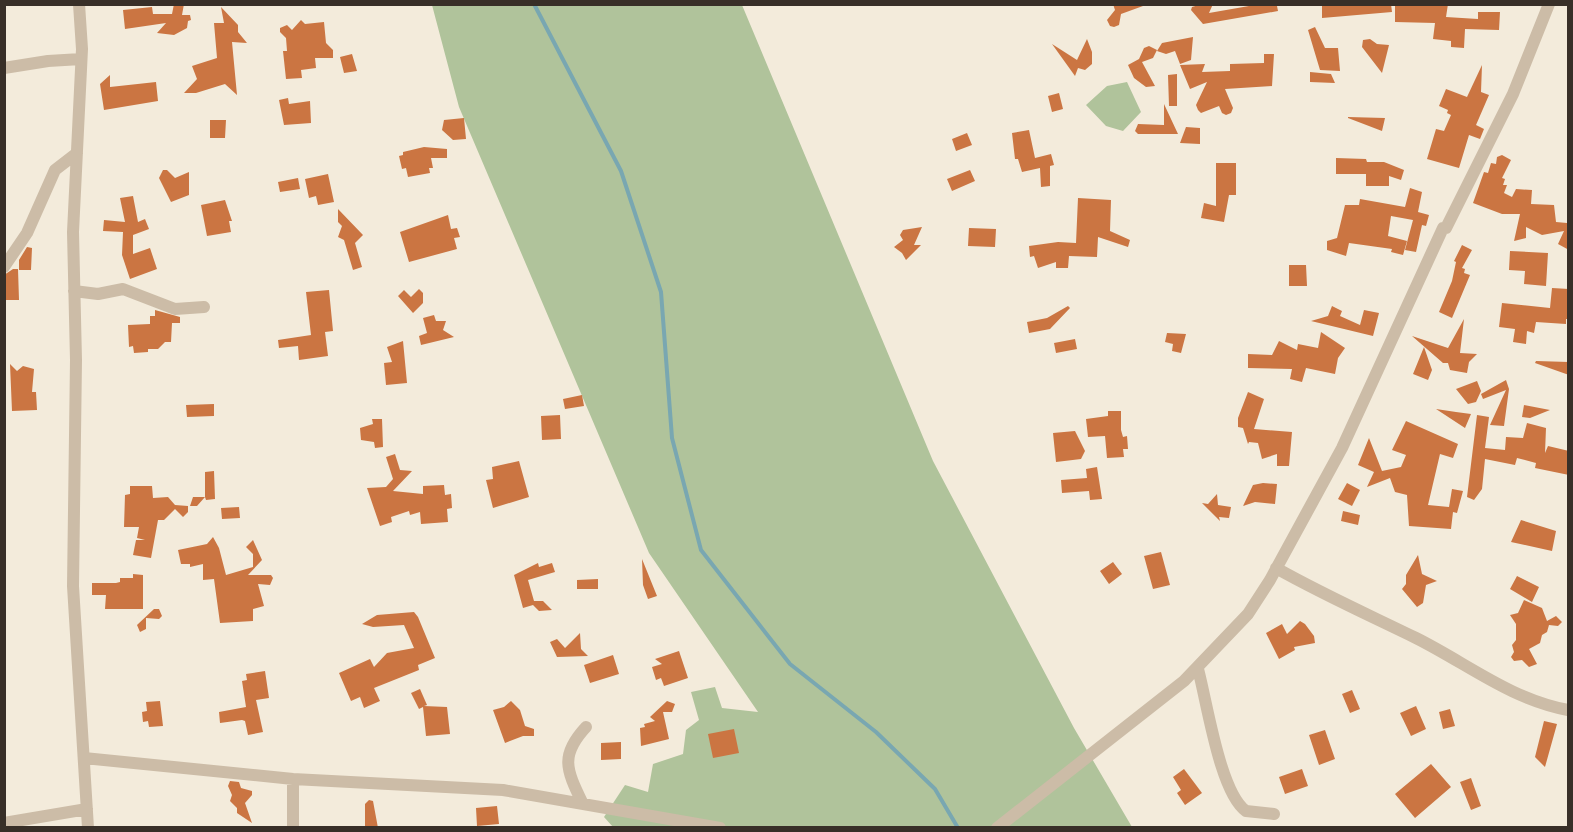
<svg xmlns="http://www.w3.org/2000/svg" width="1573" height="832" viewBox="0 0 1573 832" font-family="'Exo 2',sans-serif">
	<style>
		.green { fill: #b0c39b }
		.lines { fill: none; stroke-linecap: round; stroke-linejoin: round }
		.stream { stroke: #79a7b1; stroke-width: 4 }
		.building { fill: #cb7542 }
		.street { stroke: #ccbca7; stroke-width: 12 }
	</style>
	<rect width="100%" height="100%" fill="#f3ebdb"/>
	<path class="green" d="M432,5H742L933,461L1074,728L1132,827H613L604,817L625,785L648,792L653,764L683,754L686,730L699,720L691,692L715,687L722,708L758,712L649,553L459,107Z
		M1127,82L1141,112L1123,131L1106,126L1086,105L1107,86Z"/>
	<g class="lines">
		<path class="stream" d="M534,4L621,171L661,292L672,438L701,550L790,664L876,732L935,789L958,828"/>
	</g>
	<path class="building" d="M174,4H184L182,15H190L191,20L188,21L187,28L174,35L157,33L166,23L125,29L123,10L152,7L153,14H172Z
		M1113,4H1143V6L1121,14L1119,25L1114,27L1110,26L1107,20L1115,10Z
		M1202,4H1213L1209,13L1249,6H1277L1278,11L1203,24L1191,10L1192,7Z
		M1322,4H1391L1392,12L1322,18Z
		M1395,4H1448L1446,17L1478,19V12H1500L1499,30L1465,29L1464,48L1451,47V41L1433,39L1435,23L1395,22Z
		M221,7L238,25V32L247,43L232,42L237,95L225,84L196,93H184L197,79L192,66L217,58L214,23H224Z
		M301,20L305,24L324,22L326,43L333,50V58H315L316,68L301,70L302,78L286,79L283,51H287L286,38L280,32V28L287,25L292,30Z
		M1315,27L1325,48H1338L1340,71L1320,70L1308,30Z
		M1193,37L1191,60L1180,64L1175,51L1166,54L1157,51L1162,43Z
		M1087,39L1092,52V64L1085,70L1078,68L1075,76L1052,44L1077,60Z
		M1370,39L1377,44L1389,45L1382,73L1362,47L1363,40Z
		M1149,46L1157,50L1153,58L1142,62L1155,86L1146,87L1134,78L1128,65L1139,59L1144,48Z
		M352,54L357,71L344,73L340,57Z
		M1264,54H1274L1272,86L1225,89L1233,108L1231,113L1226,115L1222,113L1219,106L1201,113L1198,110L1196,105L1207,82L1190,89L1180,65L1205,64L1202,72L1230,71V64L1264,63Z
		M1482,65L1481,92L1489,95L1476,125L1484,129L1480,139L1469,135L1459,168L1427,159L1436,129L1444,131L1451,115L1447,113L1448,110L1439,106L1446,89L1467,97Z
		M1310,72L1331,74L1335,83L1310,82Z
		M1177,74V106H1169L1168,75Z
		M110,75V87L156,82L158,101L104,110L100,84Z
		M1059,93L1063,109L1052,112L1048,96Z
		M288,98L289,104L310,101L311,123L284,125L279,100Z
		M1164,104L1178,134H1138L1135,131L1138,124L1164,125Z
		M1348,117L1385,118L1382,131L1348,118Z
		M464,118L466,139L453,140L442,130L444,120Z
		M210,120H226L225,138H210Z
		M1186,127L1200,128V144L1180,143Z
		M1029,130L1035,158L1051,154L1054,165L1050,166V186L1041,187L1040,168L1022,172L1018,159H1015L1012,133Z
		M967,133L972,145L956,151L952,139Z
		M424,147L447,149V158H431L433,168H429L430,173L408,177L406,168L402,169L399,156L403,155V152Z
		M1502,155L1511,160L1502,178L1505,179L1503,185H1507L1504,193L1512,197L1516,189L1532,190L1531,204L1554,205L1556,222L1567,223L1569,220V250L1558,244L1564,231L1542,235L1526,227V238L1514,241L1520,214H1502L1473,203L1484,172L1488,173L1491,163L1496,164L1497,157Z
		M1336,158L1366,159L1367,162H1384L1404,170L1401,180L1389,176V186H1366V174H1336Z
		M1216,163H1236V195H1229L1224,222L1201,218L1204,203L1216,206Z
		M163,170H167L175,178L189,172V195L171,202L159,178Z
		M970,170L975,181L952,191L947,179Z
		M328,174L334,202L318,205L316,196L309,198L305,179Z
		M298,178L300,189L280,192L278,182Z
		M1410,188L1422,192L1418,212L1429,215L1426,226L1422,225L1416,252L1405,250L1413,220L1391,216L1388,236L1407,241L1403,255L1391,252L1392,249L1349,243L1346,256L1327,250V241L1337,238L1345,205H1359L1360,199L1405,207Z
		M133,196L138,222L145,219L149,229L133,235V254L150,248L157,269L130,279L122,255L123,232L103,231L104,220L125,222L120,198Z
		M1078,198L1111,200L1110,231L1130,240L1128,247L1098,237L1097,257L1069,256L1068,268H1056V262L1038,268L1034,256L1030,257L1029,246L1058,242L1076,243Z
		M225,200L232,221H229L231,232L207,236L201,205Z
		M338,209L363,235L355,243L362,267L353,270L344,240L338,237L342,226L338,222Z
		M448,215L451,229L457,228L460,237L454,238L457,249L409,262L400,232Z
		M922,227L914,245H921L906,260L902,253L894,247L903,240L900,235L903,230Z
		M969,228L996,229L995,247L968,246Z
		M1462,245L1472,250L1462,268L1465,269L1464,273L1470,275L1452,318L1439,312L1452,281L1456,262L1454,261Z
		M27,247L32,248L31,270H19V260Z
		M1510,251L1548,253L1546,286L1524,284L1525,271L1509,270Z
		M1289,265H1306L1307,286H1289Z
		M13,269H18L19,300H4V275Z
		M1552,288L1569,289V319H1566V324L1536,322L1534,333L1527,331L1526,344L1513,342L1515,329L1499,327L1502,303L1550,308Z
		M419,289L423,293V303L413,313L398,296L404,290L411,297Z
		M329,290L333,331L325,332L328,356L299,360L298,346L279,348L278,340L311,335L306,292Z
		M1068,306L1070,308L1050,329L1029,333L1027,322L1047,318Z
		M1332,306L1342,311L1340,316L1360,325L1364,310L1379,313L1373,336L1311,321L1328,316Z
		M155,310L180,317V323H172L171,342H165L158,349H148V352L134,353L133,346L129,347L128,325L150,324V316H155Z
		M434,315L436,321H446L443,330L454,337L421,345L419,336L427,333L423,318Z
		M1464,319L1460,353L1477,354L1469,362L1467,373L1450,370L1448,363H1443L1412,336L1448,348Z
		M1321,332L1345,348L1338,358L1335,374L1306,368L1302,382L1290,379L1292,369L1248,368V354L1272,355L1279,341L1297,350L1298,344L1318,348Z
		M1167,333L1186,334L1181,353L1172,351L1173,344L1165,342Z
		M1075,339L1077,349L1056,353L1054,343Z
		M403,341L407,383L386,385L384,363L392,362L387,347Z
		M1424,347L1432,370L1428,380L1413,374Z
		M1536,361L1569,362V375L1535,363Z
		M10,364L17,371L23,366L34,369L32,392H36L37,410L12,411Z
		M1506,380L1509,389L1504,426L1490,425L1506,390L1483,399L1481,394Z
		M1477,381L1481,391L1476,402L1468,404L1456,389Z
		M1248,392L1264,399L1254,429L1292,432L1289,466H1277V454L1262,459L1258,443L1249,442L1248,444L1243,428L1238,427V418Z
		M582,395L584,406L565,409L563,399Z
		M214,404V416L187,417L186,405Z
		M1524,405L1550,410L1530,418L1522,417Z
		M1436,409L1456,412L1471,414L1465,428Z
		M1108,411H1121V430L1123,437L1127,436L1128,449H1123L1124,457L1107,458L1105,436L1088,437L1086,419L1108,416Z
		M560,415L561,439L542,440L541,416Z
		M1477,415L1489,417L1485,448L1505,450L1506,437L1523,438L1527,423L1546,428L1545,453L1548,446L1569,451V475L1535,468L1536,463L1517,458L1515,465L1485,459L1482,489L1474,500L1467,497Z
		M372,419H382L383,447L375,448L374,442L361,440L360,428L373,424Z
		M1406,421L1458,444L1453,458L1440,454L1428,505L1449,507L1452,489L1463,491L1457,513L1453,512L1451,529L1409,526L1407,495L1395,492L1390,478L1367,487L1374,472L1358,465L1369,438L1382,471L1401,467L1406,455L1392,450Z
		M1075,431L1085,451L1081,459L1056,462L1053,433Z
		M395,454L400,470L412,471L393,491L423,494V486L444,485L445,495L451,494L452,508L447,509L448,522L421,524L420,512L410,515L409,511L391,517L392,522L380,526L367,488L386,487L393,479L386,457Z
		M519,461L529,497L493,508L486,480L493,479L492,467Z
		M1097,467L1102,499L1090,500L1089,491L1062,493L1061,480L1087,478L1086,469Z
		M214,471L215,499L206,500L205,497L197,506H190L193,497H205V472Z
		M1263,483L1277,484L1275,504L1255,502L1243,506L1253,485Z
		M1347,483L1360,490L1352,506L1338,499Z
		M130,486H152L153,498L168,497L175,505L188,506V512L183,517L175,509L164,520H158L151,558L133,555L136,540H145L137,538L139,527H124L125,495L130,494Z
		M1217,494L1218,505L1231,507L1229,518L1219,517L1220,521L1202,503L1208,504Z
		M239,507L240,518L222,519L221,508Z
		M1343,511L1360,515L1358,525L1341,521Z
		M1521,520L1556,531L1552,551L1511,542Z
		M213,537L219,548L226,575L253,567V554L246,547L253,540L262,560L248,575H271L273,578L270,585L258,584L264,606L253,609V621L220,623L214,579L203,580V564L190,567V564H181L178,550L207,544Z
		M1161,552L1170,585L1153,589L1144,556Z
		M1418,555L1422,574L1437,581L1426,585L1423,603L1417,607L1402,589L1406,584V575Z
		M642,559L657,596L648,599L643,585Z
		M1113,562L1122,574L1109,584L1100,571Z
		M538,563L539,567L552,563L555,572L528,580L534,601H543L552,610L539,611L533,605L523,608L514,575Z
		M133,574L143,575V609H105L106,595H92V583H116L120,582V578H133Z
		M1517,576L1539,587L1532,602L1510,589Z
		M598,579V589H577V580Z
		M1524,600L1542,608L1547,621L1556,616L1562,622L1558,626L1549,625L1547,632L1542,635L1540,643L1529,649L1537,664L1529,667L1522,660L1514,661L1511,657L1514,652L1512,645L1516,640V624L1510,615L1518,613Z
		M154,609H159L162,616L159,619L146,618V629L140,632L137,625Z
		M414,612L418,617L435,658L418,665L419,670L374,688L380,701L364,708L360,697L351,701L339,673L370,659L374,667L387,653L414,648L404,625L373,627L362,624L377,615Z
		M1300,621L1305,624L1314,636L1315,643L1294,647L1295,650L1279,659L1266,633L1282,624L1287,634Z
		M580,633L581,649L588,656L557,657L550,642L557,639L565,648Z
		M679,651L688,678L664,686L661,678L656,680L652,667L662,664L655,659Z
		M613,655L619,674L590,683L584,665Z
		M265,671L269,698L256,700L263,732L248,735L245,721L242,720L220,723L219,712L246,707L242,681L247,680L246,674Z
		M420,689L427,705L424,706L447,707L450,734L426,736L423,707L419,709L411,693Z
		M1352,690L1360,709L1350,713L1342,694Z
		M160,701L163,726L149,727L148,721L143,722L142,712L147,711L146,702Z
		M511,701L520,710L525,726L534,729V736H523L505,743L493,710L504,707Z
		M667,701L675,704L672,712H663L669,739L641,746L640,728L645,727L644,724L655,721L650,717Z
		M1416,706L1426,729L1411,736L1400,713Z
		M1450,709L1455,726L1443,729L1439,712Z
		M1544,721L1557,724L1545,767L1535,757Z
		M734,729L739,753L713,758L708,734Z
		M1325,730L1335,759L1319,765L1309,735Z
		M621,742V759L601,760V743Z
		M1431,764L1451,787L1415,818L1395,794Z
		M1184,769L1202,793L1185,805L1177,793L1181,790L1173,777Z
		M1302,769L1308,786L1285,794L1279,777Z
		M1471,778L1481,806L1471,810L1460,782Z
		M230,781L239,782L241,788L252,791V795L245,803L252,823L237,813V808L230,801L232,795L228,786Z
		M369,800L373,801L378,828H365V804Z
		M497,806L499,824L477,826L476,808Z"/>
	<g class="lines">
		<path class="street" d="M79,4L82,49L73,232L76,360L73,586L88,828
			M4,68L48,61L81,59
			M4,267L27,233L55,170L77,153
			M74,291L98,294L123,289L175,309L204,307
			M1276,568C1322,594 1369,615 1416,638C1468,664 1510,699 1568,710
			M1198,669C1207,702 1220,793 1246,811L1274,814
			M84,758L293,779L503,790L720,828
			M582,802C566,769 560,755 586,727
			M4,823L87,809
			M293,828V779
			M997,828L1184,681L1248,614L1270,580L1342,448L1443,228H1446L1513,94L1549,4"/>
	</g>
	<rect width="1573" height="832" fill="none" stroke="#382f28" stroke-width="12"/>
</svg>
